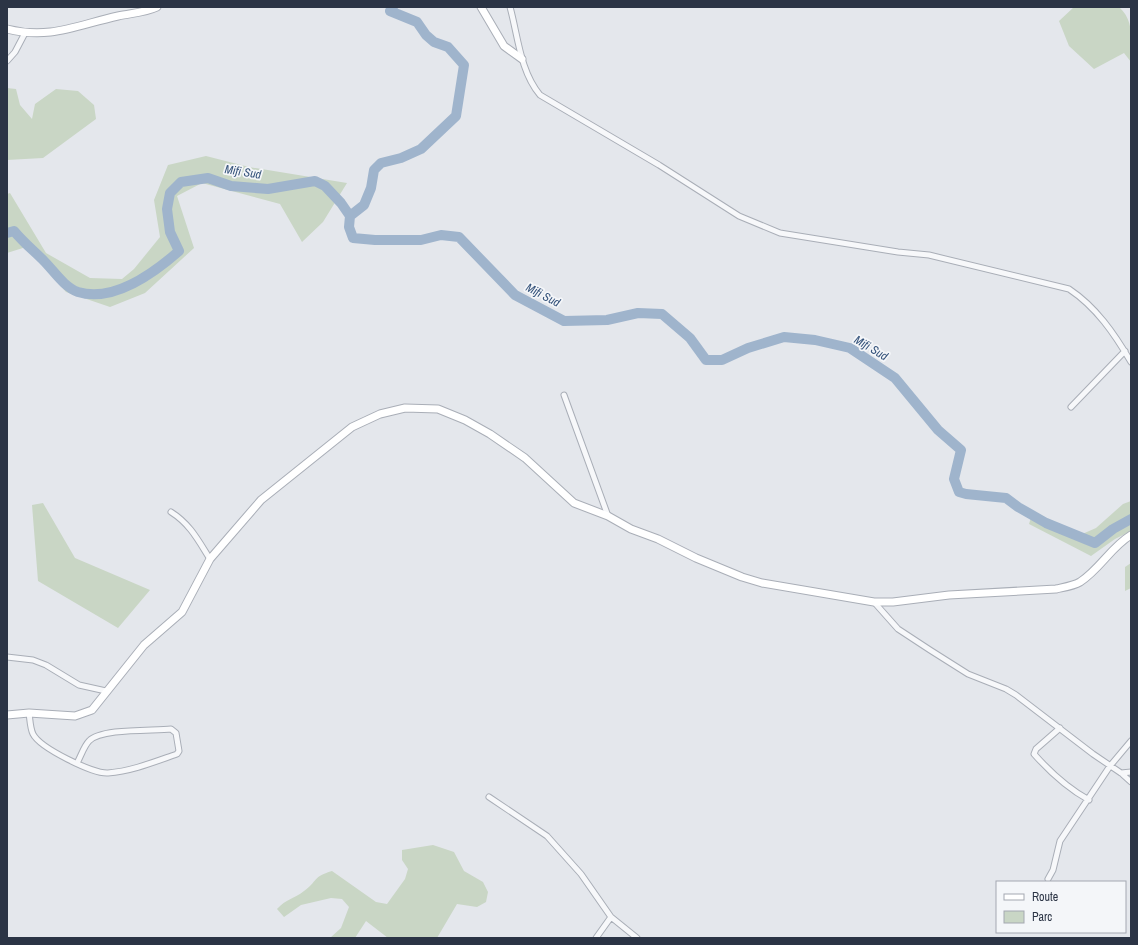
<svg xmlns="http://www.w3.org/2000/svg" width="1138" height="945" viewBox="0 0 1138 945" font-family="'Archivo Narrow',sans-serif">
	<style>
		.green { fill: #c9d6c5 }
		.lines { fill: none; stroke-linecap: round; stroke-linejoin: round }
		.river { stroke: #9fb4cc; stroke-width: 10 }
		.street-casing { stroke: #a9aeb7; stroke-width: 7 }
		.secondary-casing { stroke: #a9aeb7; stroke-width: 9 }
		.street { stroke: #f7f8fa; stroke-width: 5 }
		.secondary { stroke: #fff; stroke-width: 7 }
		.labels { text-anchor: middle; stroke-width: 3.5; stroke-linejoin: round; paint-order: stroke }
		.water-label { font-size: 12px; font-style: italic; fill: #34527a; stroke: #f4f6f9 }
	</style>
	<rect width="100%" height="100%" fill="#e4e7ec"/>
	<path class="green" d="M1074,7H1119C1135,21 1131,42 1131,62L1124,53L1094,69L1069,46L1059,21Z
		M7,88L16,89L20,105L32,119L35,104L56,89L78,91L94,105L96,119L43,158L7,160Z
		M206,156L249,167L347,183L323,222L302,242L280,204L202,183L177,196L194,248L145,293L110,307L66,292L26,247L7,253V194L10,193L46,253L90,278L122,279L134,269L160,237L154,200L168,165Z
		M1131,501V531L1115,539L1091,556L1029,524L1033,511L1080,535L1096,528L1123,504Z
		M43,503L75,558L150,590L118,628L38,581L32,505Z
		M1131,563V588L1125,591V567Z
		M433,845L454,852L464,871L483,882L488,892L486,902L477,907L457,904L437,938H388L366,921L355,938H330L341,928L349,907L342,899L331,898L301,905L284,917L277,909C286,899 294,899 304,891C318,881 312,877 332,871L376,902L387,904L405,879L408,869L402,860V850Z"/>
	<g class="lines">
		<path class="river" d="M350,216L364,205L371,188L374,170L381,163L401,158L421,149L456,116L464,65L448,47L434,42L426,35L417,22L390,11L393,7
			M7,233L14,231C23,242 34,251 44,261C54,271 64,287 78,292C114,303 154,273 179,251L170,232L167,209L170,193L181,182L208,178L231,186L268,189L315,181L325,186L341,203L350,216L349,227L353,238L375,240H421L441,235L459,237L515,295L564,321L607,320L638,313L662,314L690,338L706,360H722L748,348L784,337L815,340L850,348L895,378L938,430L961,450L954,479L959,492L966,494L1006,498L1018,507L1046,523L1095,543L1113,529L1131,519"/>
		<g class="street-casing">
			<path id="street" d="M510,7C518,36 520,71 540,95L659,165L739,216L780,233L898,252L929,255L1069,289C1096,307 1114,333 1131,362
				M7,61L15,52L25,33
				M564,395L608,516
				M1071,407L1125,351
				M171,512C190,524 198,540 210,559
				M874,602L898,629L930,650L968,674L1006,689L1016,695L1093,754L1121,773L1131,782
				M7,657L33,660L46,665L79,685L106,691
				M29,713C30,719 30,728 33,734C40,748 93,774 108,773C132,771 154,762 177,754L179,751L176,733L171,729C153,731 101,728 89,741C84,746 81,756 77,763
				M1060,728L1036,749L1034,754C1050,772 1067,788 1089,800
				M1121,773L1131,772
				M489,797L547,836L581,874L611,917L637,938
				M1048,879L1053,870L1060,841L1110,766L1131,741
				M596,938L611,917"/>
		</g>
		<g class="secondary-casing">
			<path id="secondary" d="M481,7L504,46L522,59
				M7,29C50,40 77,25 118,16C131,13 144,13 157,7
				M7,715L29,713L75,716L92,710L144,645L182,612L210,559L261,500L352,427L380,414L405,408L438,409L465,420L490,434L525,458L574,503L608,516L631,529L658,539L696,558L742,577L762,583L874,602H893L949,595L1056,589C1065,587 1073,586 1080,582C1100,569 1111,547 1131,535"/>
		</g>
		<use href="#street" class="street"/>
		<use href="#secondary" class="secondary"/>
	</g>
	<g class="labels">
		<g class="water-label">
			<text transform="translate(243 172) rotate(9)" y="4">Mifi Sud</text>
			<text transform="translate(543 295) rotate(28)" y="4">Mifi Sud</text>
			<text transform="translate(871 348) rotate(31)" y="4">Mifi Sud</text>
		</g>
	</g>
	<rect width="1138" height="945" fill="none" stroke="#2b3445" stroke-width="16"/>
	<rect x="996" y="881" width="130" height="52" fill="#f4f6f9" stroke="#a4a8b1"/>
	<rect x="1004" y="894" width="20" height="6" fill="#ffffff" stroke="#a4a8b1"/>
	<text x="1032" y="901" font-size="12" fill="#2b3445">Route</text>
	<rect x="1004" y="911" width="20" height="12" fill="#c9d6c5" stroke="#a4a8b1"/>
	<text x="1032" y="921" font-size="12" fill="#2b3445">Parc</text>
</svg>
